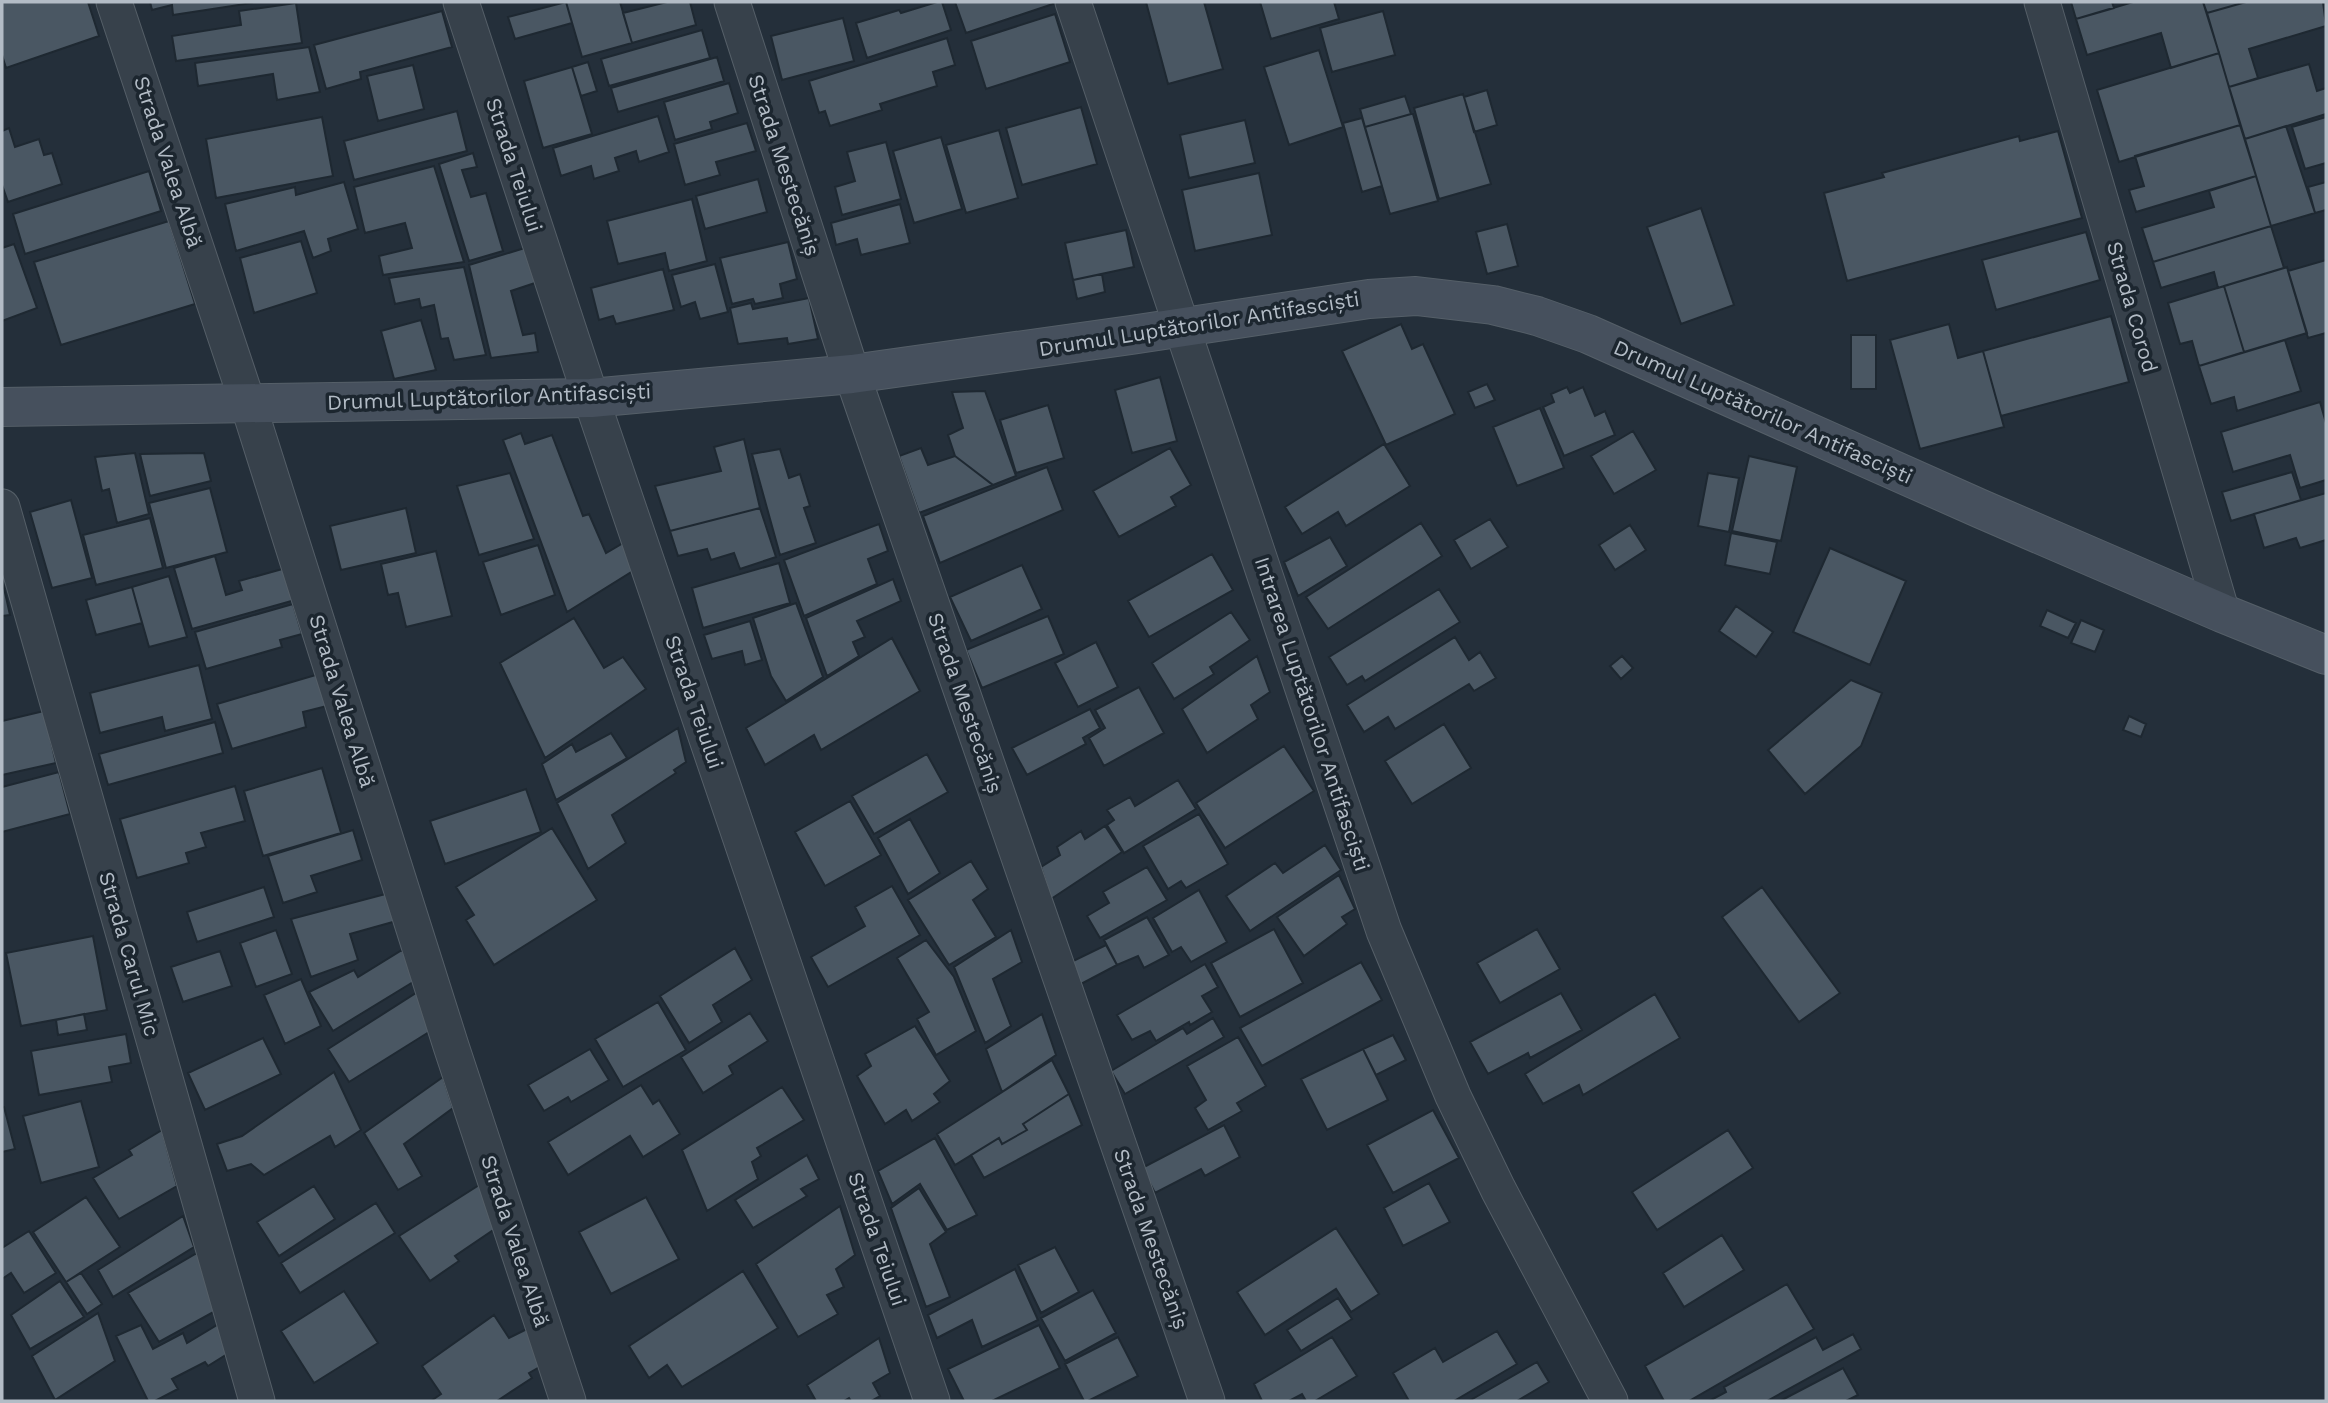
<svg xmlns="http://www.w3.org/2000/svg" width="2328" height="1403" viewBox="0 0 2328 1403" font-family="'Work Sans',sans-serif">
	<style>
		.building { fill: #4a5763; stroke: #1e2831; stroke-width: 2 }
		.lines { fill: none; stroke-linecap: round; stroke-linejoin: round }
		.street-casing { stroke: #555f68; stroke-width: 37 }
		.secondary-casing { stroke: #555f68; stroke-width: 40 }
		.street { stroke: #37414b; stroke-width: 35 }
		.secondary { stroke: #46505d; stroke-width: 38 }
		.labels { text-anchor: middle; stroke-width: 7; stroke-linejoin: round; paint-order: stroke }
		.street-label { font-size: 21px; fill: #b3bcc6; stroke: #1c262f }
	</style>
	<rect width="100%" height="100%" fill="#242f3a"/>
	<path class="building" d="M2,2H88L99,36L6,68L2,55Z
		M150,2H252V3L173,15L172,5L152,10Z
		M566,2L572,23L515,39L508,17Z
		M566,2H620L632,43L582,57Z
		M667,2H690L696,25L632,43L623,13Z
		M937,2H942L951,30L867,58L856,23L899,10L901,13Z
		M955,2H1053V4L966,33Z
		M1146,2H1204L1223,69L1168,84Z
		M1260,2H1334L1339,19L1271,39Z
		M2071,2H2112L2114,8L2076,19Z
		M2133,2H2203L2219,53L2171,68L2161,33L2087,55L2076,19Z
		M2203,2H2246L2207,13Z
		M2246,2H2323L2326,26L2249,49L2258,78L2229,87L2207,13Z
		M296,3L302,43L176,61L172,36L241,25L239,11Z
		M442,11L452,47L360,72L361,79L326,89L314,45Z
		M1383,11L1395,55L1332,72L1320,28Z
		M1055,14L1070,62L986,89L971,41Z
		M843,18L854,61L782,80L771,36Z
		M702,30L710,58L609,86L601,59Z
		M947,38L955,65L933,72L937,86L880,104L882,110L830,126L825,111L819,113L809,81Z
		M309,47L320,92L277,100L273,74L198,86L195,63Z
		M1319,50L1343,127L1289,145L1264,67Z
		M2219,53L2240,125L2119,162L2097,90Z
		M717,57L724,81L618,112L611,88Z
		M588,62L597,91L581,96L572,67Z
		M2309,64L2317,91L2326,88V114L2245,139L2229,87Z
		M413,65L424,109L378,121L367,76Z
		M572,67L592,134L543,148L524,81Z
		M729,83L738,113L710,122L712,129L675,140L664,102Z
		M1487,90L1497,125L1474,132L1464,97Z
		M1463,94L1491,184L1439,199L1414,108Z
		M1405,96L1411,114L1365,127L1360,109Z
		M1081,107L1097,164L1022,185L1006,128Z
		M457,111L467,151L354,180L344,141Z
		M1411,114H1413L1438,201L1390,214L1365,127Z
		M658,116L669,152L639,162L636,151L615,158L619,171L594,179L591,166L561,176L553,148Z
		M322,117L333,176L216,198L206,139Z
		M2326,117V163L2305,169L2292,127Z
		M1362,118L1382,186L1362,192L1343,123Z
		M1245,120L1255,163L1189,178L1180,135Z
		M747,123L756,151L716,162L720,175L685,185L674,144Z
		M2240,125L2256,176L2136,212L2129,190L2144,186L2135,156Z
		M2286,126L2315,213L2271,226L2245,139Z
		M9,128L15,147L39,139L44,155L52,153L62,184L8,202L2,185V131Z
		M999,130L1018,198L966,213L946,145Z
		M2058,131L2082,218L1847,281L1824,193L1884,177L1882,173L2019,136L2020,141Z
		M941,137L962,209L914,223L893,151Z
		M886,142L901,199L842,215L835,187L855,181L847,152Z
		M473,153L477,167L462,170L471,197L486,193L503,251L469,261L439,164Z
		M434,166L464,262L383,275L379,256L412,248L405,223L365,233L354,187Z
		M149,171L161,211L25,254L13,214Z
		M1259,173L1272,235L1195,251L1182,190Z
		M2256,176L2271,226L2153,262L2142,228L2214,207L2209,191Z
		M758,179L767,212L705,229L696,196Z
		M344,182L358,229L328,239L331,251L313,258L304,231L236,251L225,204L295,187L296,195Z
		M2326,182V210L2315,213L2308,187Z
		M692,199L707,261L669,271L665,253L618,264L607,221Z
		M900,204L910,243L861,255L857,239L836,245L831,223Z
		M1701,208L1734,305L1681,324L1647,227Z
		M169,221L195,304L61,345L34,262Z
		M1507,224L1518,266L1487,274L1476,232Z
		M2271,226L2284,268L2218,288L2214,272L2161,288L2153,262Z
		M1126,230L1134,267L1073,280L1065,243Z
		M2086,232L2100,280L1996,310L1982,260Z
		M301,241L317,293L254,313L240,258Z
		M788,242L797,279L780,284L783,298L755,304L753,299L732,304L720,258Z
		M14,244L37,308L2,321V248Z
		M528,247L538,282L511,291L523,335L535,333L538,352L491,358L469,265Z
		M2326,260V333L2308,338L2288,271Z
		M715,264L728,312L700,319L695,302L681,307L672,275Z
		M464,267L486,355L454,360L448,338L441,339L434,305L421,308L419,299L395,304L389,278Z
		M2287,267L2307,333L2244,352L2224,286Z
		M663,269L674,310L616,324L613,316L599,320L591,288Z
		M1102,274L1105,292L1077,299L1073,280Z
		M2224,286L2244,352L2199,366L2192,341L2180,344L2168,303Z
		M809,298L818,339L788,344L787,338L738,344L730,308L751,303L753,309Z
		M2111,316L2129,382L2001,416L1983,351Z
		M421,320L436,370L394,379L381,331Z
		M1401,324L1412,349L1423,344L1455,414L1386,445L1342,351Z
		M1949,324L1958,358L1983,351L2004,427L1920,449L1890,340Z
		M1851,335H1876V389H1851Z
		M2285,340L2301,391L2237,411L2234,397L2211,404L2199,366Z
		M1160,377L1177,441L1132,453L1115,390Z
		M1487,384L1495,400L1475,408L1468,392Z
		M1567,387L1570,393L1583,387L1595,416L1605,411L1615,435L1564,456L1543,407L1554,402L1551,394Z
		M985,391L1016,476L993,485L955,456L948,435L963,428L952,392Z
		M2320,402L2326,423V480L2300,488L2290,455L2233,472L2221,432Z
		M1048,405L1064,458L1016,473L1000,420Z
		M1540,408L1564,468L1517,486L1493,427Z
		M1633,431L1656,470L1614,494L1591,456Z
		M521,433L525,444L552,435L583,516L589,514L606,553L625,542L636,569L567,612L503,440Z
		M744,439L760,508L670,531L655,486L721,471L714,447Z
		M1384,444L1410,486L1346,526L1338,512L1302,534L1285,507Z
		M921,448L928,465L955,456L993,485L919,513L899,456Z
		M1170,448L1191,485L1171,497L1176,506L1119,537L1093,491Z
		M780,449L789,478L800,474L810,506L804,508L816,543L780,555L752,454Z
		M135,453L149,514L117,523L109,489L102,491L95,457Z
		M204,453L211,481L150,496L140,454Z
		M1749,456L1797,467L1781,541L1732,531Z
		M1047,467L1063,510L940,563L923,516Z
		M2292,472L2301,500L2231,521L2222,492Z
		M510,473L534,539L479,555L457,486Z
		M1708,473L1739,478L1729,532L1698,526Z
		M210,488L227,552L166,568L149,503Z
		M2326,493V540L2300,548L2296,538L2264,548L2254,514Z
		M71,500L92,578L52,588L30,512Z
		M406,508L416,553L341,570L330,526Z
		M760,508L776,557L740,569L734,553L711,560L707,549L678,556L670,531Z
		M150,518L163,568L96,585L83,535Z
		M1490,519L1508,547L1471,569L1454,540Z
		M1421,523L1442,556L1328,629L1306,597Z
		M879,524L888,551L868,559L877,584L804,616L784,560Z
		M1630,525L1646,550L1615,570L1599,545Z
		M1731,533L1777,542L1770,574L1725,565Z
		M1330,537L1347,566L1298,596L1284,562Z
		M538,545L555,595L501,615L483,562Z
		M1830,548L1906,581L1870,665L1793,632Z
		M436,551L452,616L406,627L398,593L388,595L381,564Z
		M1212,554L1233,590L1149,637L1128,601Z
		M215,556L226,595L242,590L239,581L286,568L295,600L192,629L174,568Z
		M779,563L790,603L703,628L692,588Z
		M1022,565L1042,609L971,641L950,597Z
		M169,576L187,637L149,647L132,587Z
		M2,579L10,615L2,616Z
		M893,579L901,601L857,621L865,637L853,642L859,656L827,676L806,618Z
		M132,587L142,623L96,635L86,600Z
		M1439,589L1460,622L1365,681L1362,676L1347,685L1329,657Z
		M796,603L823,677L786,701L771,676L753,618Z
		M293,604L302,634L280,640L282,647L206,669L195,632Z
		M1736,606L1773,632L1756,657L1719,631Z
		M2047,610L2076,623L2068,638L2040,626Z
		M1231,612L1250,640L1210,667L1214,674L1174,699L1152,663Z
		M1048,616L1064,654L982,688L966,650Z
		M574,618L604,668L623,657L646,689L545,758L500,663Z
		M2081,620L2104,630L2095,652L2071,643Z
		M750,621L762,660L745,665L742,651L712,659L704,635Z
		M1455,637L1469,660L1480,652L1496,678L1474,691L1469,684L1395,729L1388,717L1364,732L1347,705Z
		M892,638L920,691L821,750L814,735L765,765L746,728Z
		M1096,642L1118,687L1078,707L1055,663Z
		M1257,656L1270,692L1251,705L1258,719L1207,753L1182,709Z
		M1622,656L1633,668L1621,679L1610,666Z
		M199,665L212,719L165,731L162,717L100,733L90,693Z
		M319,674L327,706L303,712L306,727L232,749L217,704Z
		M1851,680L1882,693L1861,746L1805,794L1768,750Z
		M1139,687L1164,733L1104,766L1089,738L1105,728L1095,710Z
		M1090,709L1100,728L1083,738L1086,744L1027,775L1012,748Z
		M44,711L56,763L2,775V721Z
		M2129,716L2146,724L2141,737L2123,730Z
		M215,722L223,753L108,785L99,754Z
		M1444,724L1471,768L1412,804L1385,761Z
		M678,728L686,762L674,770L676,773L612,815L626,843L588,869L557,803Z
		M611,733L627,758L556,800L542,764L572,744L576,752Z
		M1284,746L1314,791L1225,848L1196,803Z
		M927,754L948,792L874,834L852,796Z
		M322,768L341,833L263,856L244,791Z
		M59,772L70,814L2,832V787Z
		M1178,780L1196,809L1124,853L1107,825L1114,820L1107,810L1130,797L1135,806Z
		M235,786L245,821L201,833L206,847L186,853L189,863L137,878L120,819Z
		M526,789L541,832L445,864L430,821Z
		M850,801L881,855L825,886L795,832Z
		M1199,814L1228,864L1186,888L1181,881L1168,889L1143,846Z
		M910,819L940,873L908,894L878,838Z
		M1105,826L1122,852L1051,899L1041,867L1060,855L1057,847L1081,831L1085,839Z
		M552,828L597,900L494,965L466,920L474,915L456,887Z
		M353,830L362,860L311,876L317,892L283,903L268,856Z
		M1325,845L1341,870L1250,931L1226,896L1275,863L1283,873Z
		M971,861L988,889L973,900L996,937L949,965L908,900Z
		M1147,867L1167,900L1100,938L1087,916L1109,903L1103,892Z
		M1339,875L1355,909L1342,917L1347,924L1304,956L1277,917Z
		M892,886L920,935L828,987L811,957L865,926L855,907Z
		M264,887L274,917L197,942L187,912Z
		M1762,887L1840,993L1799,1022L1722,917Z
		M1199,890L1227,942L1191,962L1181,947L1172,952L1153,918Z
		M393,892L400,920L350,934L358,960L311,977L291,919Z
		M1147,917L1169,955L1144,968L1138,956L1117,965L1104,940Z
		M1274,929L1303,983L1240,1017L1211,963Z
		M1537,929L1560,969L1500,1003L1477,963Z
		M276,930L292,974L256,987L240,943Z
		M1011,930L1022,962L993,979L1011,1026L985,1043L954,967Z
		M93,936L107,1010L21,1026L6,953Z
		M926,940L954,977L976,1031L936,1055L917,1019L929,1012L897,958Z
		M1106,945L1117,965L1081,984L1071,962Z
		M735,948L752,980L713,1005L722,1022L689,1043L660,996Z
		M402,950L418,979L333,1031L309,992L354,970L358,977Z
		M220,951L232,986L183,1002L171,967Z
		M1361,962L1382,1000L1262,1066L1240,1028Z
		M1205,964L1218,987L1202,996L1212,1012L1190,1025L1189,1022L1156,1041L1150,1031L1132,1040L1117,1015Z
		M301,979L321,1026L285,1044L264,995Z
		M416,993L437,1027L349,1082L328,1049Z
		M1561,993L1582,1030L1530,1058L1528,1053L1488,1074L1470,1042Z
		M1655,994L1680,1038L1583,1095L1579,1085L1543,1104L1525,1074Z
		M658,1002L686,1050L623,1087L595,1039Z
		M750,1013L768,1041L729,1066L733,1074L703,1093L681,1057Z
		M84,1014L87,1030L58,1035L56,1020Z
		M1042,1014L1056,1055L1002,1092L986,1049Z
		M1213,1018L1224,1037L1125,1094L1111,1071L1183,1028L1187,1034Z
		M915,1026L950,1081L934,1094L940,1102L912,1121L906,1110L885,1124L857,1076L871,1066L865,1054Z
		M126,1034L131,1063L109,1067L112,1082L39,1095L31,1051Z
		M1393,1035L1406,1060L1376,1075L1363,1049Z
		M1238,1037L1266,1086L1237,1103L1242,1111L1208,1130L1195,1108L1206,1100L1187,1066Z
		M263,1038L281,1074L205,1110L188,1073Z
		M590,1049L609,1080L571,1102L568,1097L544,1111L528,1085Z
		M1363,1049L1388,1100L1327,1130L1301,1079Z
		M1052,1060L1069,1094L1023,1124L1027,1130L1002,1144L999,1138L955,1165L937,1134Z
		M334,1072L361,1130L335,1147L330,1136L264,1175L251,1164L227,1171L217,1144L242,1136Z
		M443,1077L453,1108L404,1144L422,1176L398,1190L364,1133Z
		M641,1085L653,1104L659,1100L680,1134L643,1157L630,1136L568,1175L548,1142Z
		M782,1087L804,1120L757,1148L761,1156L752,1162L758,1179L707,1211L682,1150Z
		M1069,1094L1082,1125L984,1178L971,1155L999,1138L1002,1144L1027,1130L1023,1124Z
		M81,1101L99,1167L41,1183L23,1116Z
		M2,1107H4L15,1149L2,1152Z
		M1433,1110L1459,1158L1393,1193L1367,1145Z
		M1224,1125L1240,1157L1205,1176L1201,1169L1155,1193L1142,1168Z
		M162,1130L177,1186L119,1219L93,1178L132,1155L129,1150Z
		M1728,1130L1753,1168L1657,1230L1632,1192Z
		M935,1138L977,1215L947,1230L920,1184L892,1204L878,1171Z
		M807,1155L819,1179L801,1189L807,1196L753,1228L735,1200Z
		M487,1180L502,1224L455,1256L459,1261L430,1281L399,1236Z
		M1429,1183L1450,1222L1403,1246L1384,1208Z
		M314,1186L335,1219L279,1256L257,1222Z
		M919,1188L946,1232L930,1244L950,1297L926,1307L891,1208Z
		M86,1197L120,1247L66,1282L33,1232Z
		M646,1197L679,1259L611,1294L579,1232Z
		M376,1203L395,1233L300,1293L281,1263Z
		M840,1206L855,1255L836,1269L844,1287L827,1295L838,1314L798,1337L756,1264Z
		M183,1216L194,1247L113,1297L98,1270Z
		M1336,1228L1379,1294L1351,1312L1336,1289L1265,1335L1237,1292Z
		M29,1231L56,1273L24,1293L11,1273L2,1279V1248Z
		M1722,1235L1744,1270L1684,1307L1663,1273Z
		M1055,1247L1079,1292L1041,1313L1018,1265Z
		M197,1253L219,1309L159,1342L128,1293Z
		M1015,1269L1038,1320L982,1347L972,1320L937,1338L928,1315Z
		M743,1271L778,1328L682,1387L667,1365L649,1378L629,1346Z
		M81,1273L102,1304L87,1314L66,1282Z
		M60,1281L84,1317L30,1349L11,1315Z
		M1787,1284L1814,1329L1689,1401H1664L1645,1366Z
		M1093,1290L1116,1333L1065,1361L1041,1318Z
		M344,1291L378,1343L314,1383L281,1331Z
		M1338,1298L1352,1319L1301,1351L1287,1330Z
		M98,1313L115,1361L55,1400L32,1356Z
		M494,1315L509,1338L537,1324L550,1361L529,1373L532,1378L497,1401H431L441,1394L422,1366Z
		M222,1322L232,1351L208,1366L205,1362L172,1379L178,1389L155,1401H148L116,1336L141,1325L153,1349L183,1333L187,1343Z
		M1039,1325L1060,1368L992,1401H964L948,1369Z
		M1497,1331L1517,1364L1454,1401H1409L1393,1373L1435,1348L1443,1362Z
		M1853,1334L1861,1349L1767,1401H1709L1726,1392L1724,1387L1816,1337L1823,1350Z
		M1118,1337L1138,1376L1088,1401H1084L1065,1364Z
		M1332,1337L1357,1376L1315,1401H1306L1302,1394L1289,1401H1262L1254,1384Z
		M879,1338L890,1373L873,1383L880,1396L871,1401H851L849,1398L844,1401H816L807,1385Z
		M1537,1362L1549,1382L1517,1401H1469Z
		M1843,1368L1858,1395L1846,1401H1780Z"/>
	<g class="lines">
		<g class="street-casing">
			<path id="street" d="M114,2L248,404L451,1046L568,1401
				M461,2L591,398L932,1401
				M732,2L852,374L1207,1401
				M1073,2L1384,931L1453,1096L1498,1189L1610,1401
				M2042,2L2222,613
				M2,507L257,1401"/>
		</g>
		<g class="secondary-casing">
			<path id="secondary" d="M2,407L591,398L852,374L1131,335L1369,299L1416,296L1493,305L1537,316L1588,334L1981,509L2222,613L2326,655"/>
		</g>
		<use href="#street" class="street"/>
		<use href="#secondary" class="secondary"/>
	</g>
	<g class="labels">
		<g class="street-label">
			<text transform="translate(168 162) rotate(72)" y="7">Strada Valea Albă</text>
			<text transform="translate(514 165) rotate(72)" y="7">Strada Teiului</text>
			<text transform="translate(784 165) rotate(72)" y="7">Strada Mestecăniș</text>
			<text transform="translate(2132 307) rotate(74)" y="7">Strada Corod</text>
			<text transform="translate(1199 324) rotate(-9)" y="7">Drumul Luptătorilor Antifasciști</text>
			<text transform="translate(489 397) rotate(-2)" y="7">Drumul Luptătorilor Antifasciști</text>
			<text transform="translate(1763 412) rotate(24)" y="7">Drumul Luptătorilor Antifasciști</text>
			<text transform="translate(342 701) rotate(73)" y="7">Strada Valea Albă</text>
			<text transform="translate(694 702) rotate(71)" y="7">Strada Teiului</text>
			<text transform="translate(965 703) rotate(71)" y="7">Strada Mestecăniș</text>
			<text transform="translate(1312 714) rotate(72)" y="7">Intrarea Luptătorilor Antifasciști</text>
			<text transform="translate(129 954) rotate(74)" y="7">Strada Carul Mic</text>
			<text transform="translate(877 1239) rotate(71)" y="7">Strada Teiului</text>
			<text transform="translate(1151 1239) rotate(71)" y="7">Strada Mestecăniș</text>
			<text transform="translate(515 1241) rotate(72)" y="7">Strada Valea Albă</text>
		</g>
	</g>
	<rect width="2328" height="1403" fill="none" stroke="#b3bcc6" stroke-width="7"/>
</svg>
